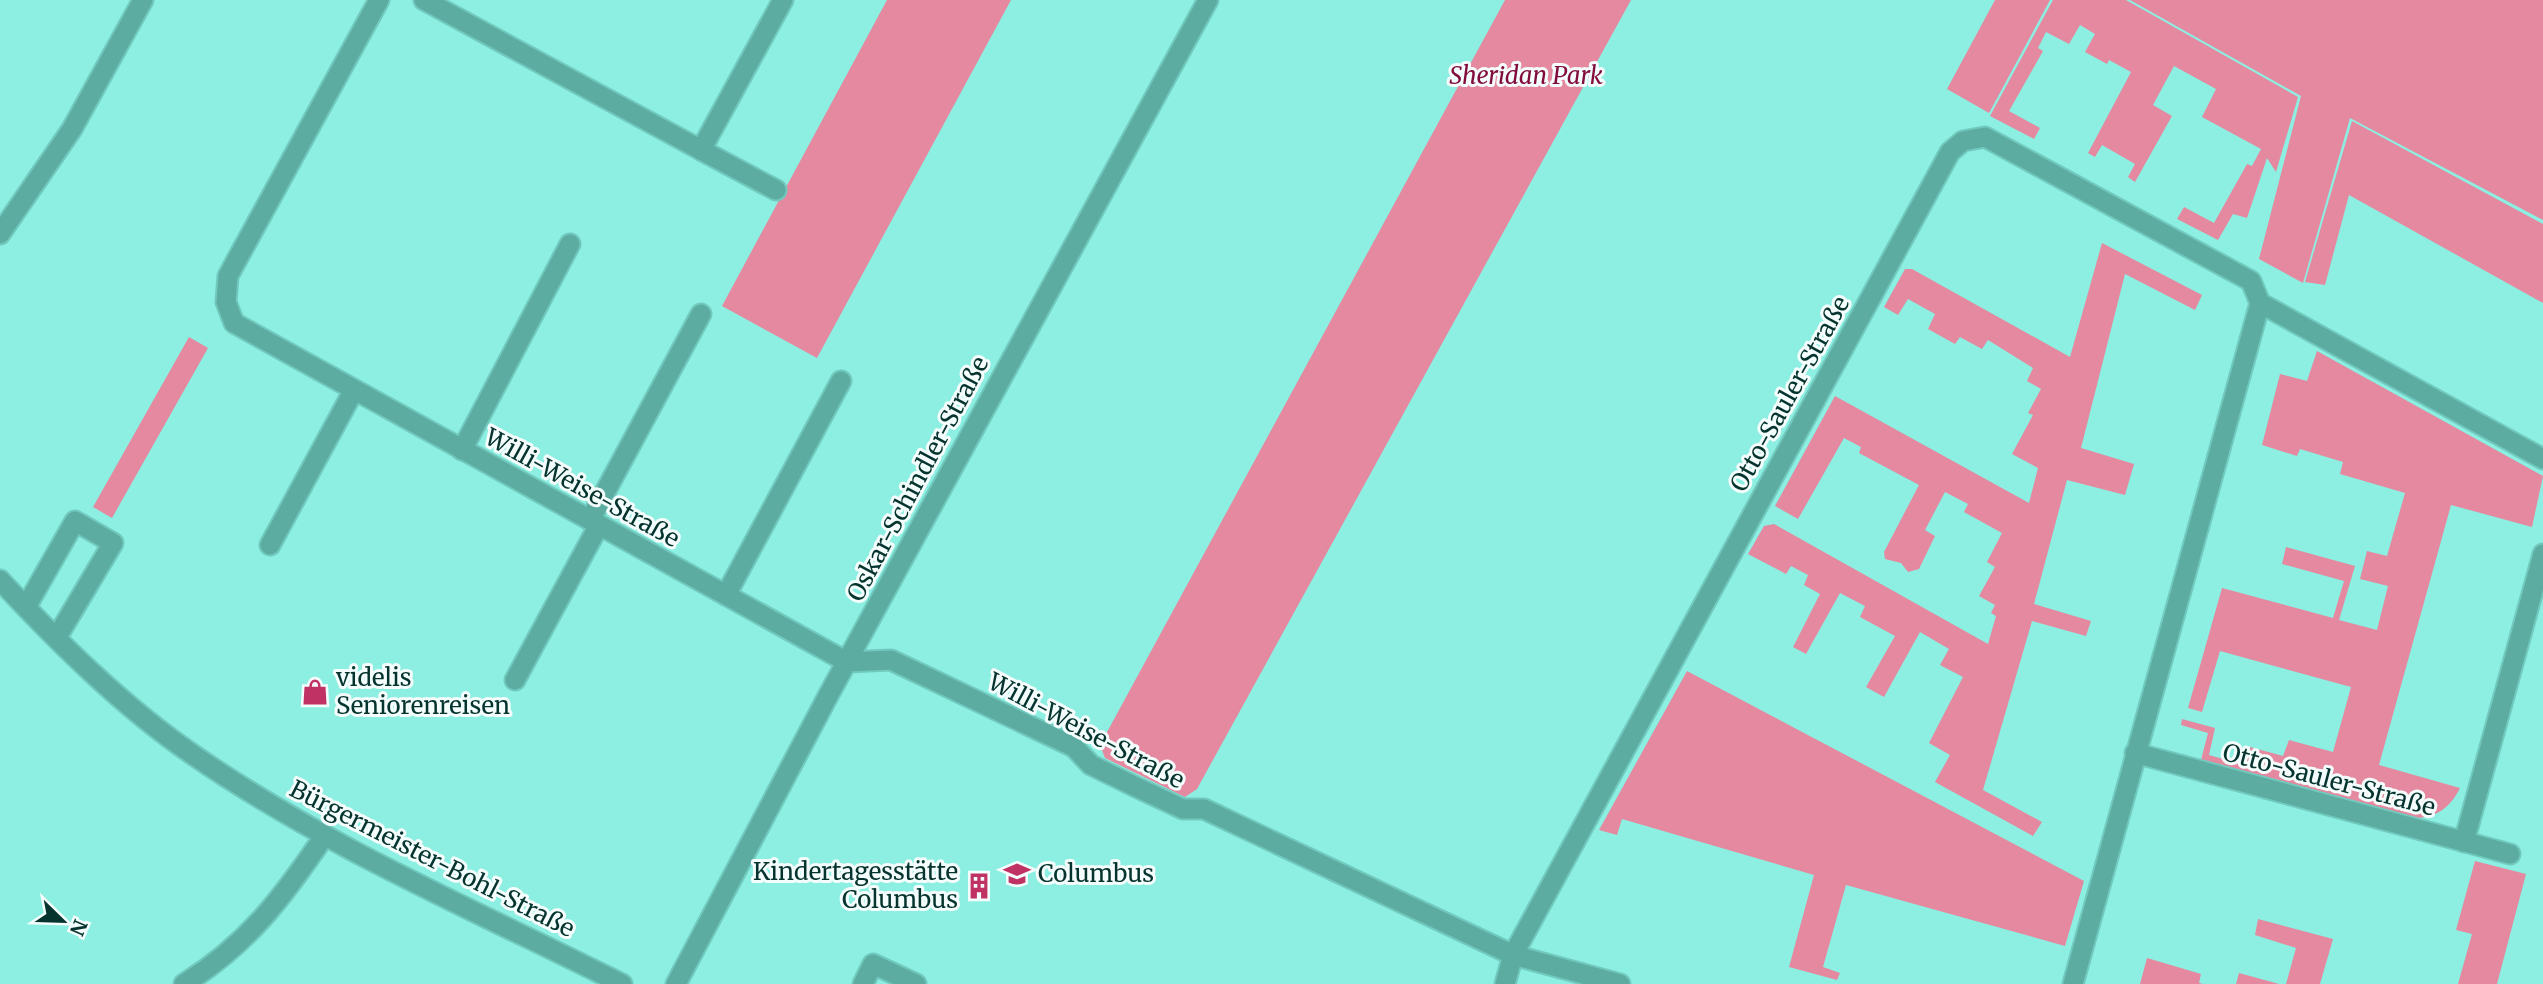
<svg xmlns="http://www.w3.org/2000/svg" width="2543" height="984" viewBox="0 0 2543 984" font-family="Merriweather,serif">
	<style>
		.green { fill: #e4899f }
		.lines { fill: none; stroke-linecap: round; stroke-linejoin: round }
		.service-casing { stroke: #71c9be; stroke-width: 23 }
		.minor-casing { stroke: #71c9be; stroke-width: 23 }
		.tertiary-casing { stroke: #71c9be; stroke-width: 23 }
		.service { stroke: #5caca2; stroke-width: 19 }
		.minor { stroke: #5caca2; stroke-width: 19 }
		.tertiary { stroke: #5caca2; stroke-width: 19 }
		.labels { text-anchor: middle; stroke-width: 6; stroke-linejoin: round; paint-order: stroke }
		.park-label { font-size: 24px; font-style: italic; fill: #820d3c; stroke: #f4fdfc }
		.street-label { font-size: 24px; fill: #05332e; stroke: #f4fdfc }
		.poi-label { font-size: 24px; fill: #05332e; stroke: #f4fdfc; text-anchor: start }
	</style>
	<rect width="100%" height="100%" fill="#8cefe2"/>
	<path class="green" d="M887,0H1011L817,358L722,306Z
		M1505,0H1631L1197,789L1185,797L1105,758L1100,745Z
		M1995,0H2050L1989,113L1947,89Z
		M2053,0H2126L2298,97L2276,172L2267,158L2247,218L2233,214L2218,240L2177,219L2184,207L2214,223L2247,164L2252,166L2261,149L2202,117L2216,89L2174,66L2153,105L2172,116L2135,182L2128,177L2135,164L2102,145L2095,157L2088,153L2131,72L2109,60L2107,64L2085,52L2095,34L2080,25L2069,44L2046,32L2038,48L2043,51L2009,111L2040,128L2034,139L1990,116Z
		M2130,0H2543V220L2350,118L2303,283L2259,259L2301,96Z
		M2352,121L2543,224V303L2349,195L2325,285L2305,282Z
		M2102,243L2202,295L2195,310L2125,274L2081,448L2134,464L2125,495L2067,480L2034,604L2091,621L2086,636L2032,621L1983,790L2042,822L2033,836L1935,782L1950,755L1929,743L1963,677L1940,665L1949,649L1920,632L1884,697L1866,687L1895,636L1860,617L1865,606L1840,593L1806,654L1793,647L1820,594L1804,585L1808,575L1791,566L1786,574L1748,554L1764,526L1774,524L1988,644L1996,616L1991,613L1995,605L1979,596L1995,567L1987,562L2002,533L1964,512L1968,504L1945,492L1925,530L1935,536L1919,569L1908,572L1901,563L1885,559L1884,552L1919,485L1859,453L1861,447L1844,438L1798,519L1775,506L1835,396L2029,503L2038,468L2012,454L2033,415L2028,413L2041,389L2027,381L2033,368L1988,340L1982,349L1960,337L1955,344L1928,329L1935,314L1908,299L1898,315L1884,307L1905,269H1912L2070,357Z
		M189,337L208,348L112,518L93,507Z
		M2317,351L2543,476L2532,527L2451,505L2379,765L2460,788C2450,808 2435,819 2412,818L2201,760L2208,733L2181,725L2182,719L2215,728L2209,755L2244,765L2250,747L2283,756L2289,740L2333,752L2351,687L2220,651L2202,712L2188,708L2222,588L2333,618L2344,581L2282,564L2286,547L2355,566L2339,620L2377,630L2388,586L2360,579L2367,551L2387,556L2405,493L2340,474L2343,462L2300,449L2297,456L2262,445L2280,374L2307,381Z
		M1687,671L2084,881L2065,946L1846,885L1823,967L1840,973L1837,980L1789,967L1814,875L1622,819L1617,835L1599,830Z
		M2475,861L2526,874L2497,984H2458L2472,934L2456,930Z
		M2258,919L2333,939L2320,984H2286L2296,948L2255,935Z
		M2147,958L2201,974L2199,983L2203,984H2140Z
		M2239,973L2279,984H2236Z"/>
	<g class="lines">
		<g class="service-casing">
			<path id="service" d="M701,150L776,190
				M462,450L570,244
				M590,520L701,314
				M270,545L354,390
				M726,595L841,381
				M515,680L599,525
				M2464,842L2543,554
				M863,984L873,964L916,984"/>
		</g>
		<g class="minor-casing">
			<path id="minor" d="M379,0L228,276L226,302L234,323L847,662L891,660L1074,747L1091,765L1136,787L1183,809H1204L1513,955L1620,984
				M424,0L701,150L783,0
				M0,234L72,129L143,0
				M2260,303L2543,459
				M26,607L75,521L113,543L57,637
				M2135,753L2510,854
				M184,984C248,944 283,897 325,835
				M676,984L828,696L1208,0
				M1505,984L1513,955L1950,152L1963,141L1985,137L2251,281L2260,303L2073,984"/>
		</g>
		<g class="tertiary-casing">
			<path id="tertiary" d="M0,580C58,642 122,706 192,754C326,847 477,911 622,984"/>
		</g>
		<use href="#service" class="service"/>
		<use href="#minor" class="minor"/>
		<use href="#tertiary" class="tertiary"/>
	</g>
	<defs>
		<g id="shop-bare" transform="scale(2.1)"><path d="M-5-2.5h2.3a2.7 3.5 0 0 1 5.4 0H5L5.5 6h-11ZM-1.5-2.5h3a1.5 2.3 0 0 0-3 0Z" fill="#c03264" stroke="#f4fdfc" stroke-width="2.5" paint-order="stroke"/></g>
		<g id="school-bare" transform="scale(2.1)"><path d="M0-5L7-2L0 1L-7-2ZM-4 1L0 2.5L4 1V4Q0 6-4 4Z" fill="#c03264" stroke="#f4fdfc" stroke-width="2.5" paint-order="stroke"/></g>
		<g id="building-bare" transform="scale(2.1)"><path d="M-4-6H4V6H1V3H-1V6H-4ZM-2.5-4.3h1.7v1.8h-1.7ZM.8-4.3h1.7v1.8H.8ZM-2.5-1h1.7V.8h-1.7ZM.8-1h1.7V.8H.8Z" fill="#c03264" stroke="#f4fdfc" stroke-width="2.5" paint-order="stroke"/></g>
	</defs>
	<g fill-rule="evenodd">
		<use href="#shop-bare" x="315" y="692"/>
		<use href="#school-bare" x="1017" y="874"/>
		<use href="#building-bare" x="979" y="886"/>
	</g>
	<g class="labels">
		<g class="park-label">
			<text x="1526" y="84">Sheridan Park</text>
		</g>
		<g class="street-label">
			<text transform="translate(1790 394) rotate(-61)" y="8">Otto-Sauler-Straße</text>
			<text transform="translate(918 479) rotate(-62)" y="8">Oskar-Schindler-Straße</text>
			<text transform="translate(582 488) rotate(29)" y="8">Willi-Weise-Straße</text>
			<text transform="translate(1086 731) rotate(28)" y="8">Willi-Weise-Straße</text>
			<text transform="translate(2329 780) rotate(15)" y="8">Otto-Sauler-Straße</text>
			<text transform="translate(432 859) rotate(27)" y="8">Bürgermeister-Bohl-Straße</text>
		</g>
		<g class="poi-label">
			<text x="336" y="686">videlis<tspan x="336" dy="28">Seniorenreisen</tspan></text>
			<text x="958" y="880" text-anchor="end">Kindertagesstätte<tspan x="958" dy="28">Columbus</tspan></text>
			<text x="1038" y="882">Columbus</text>
		</g>
	</g>
	<g transform="translate(63 921) rotate(113)" stroke="#f4fdfc" stroke-width="5" paint-order="stroke">
	<path d="M0-5L12 26L0 18L-12 26Z" fill="#05332e"/>
	<text y="-10" font-size="19" font-weight="bold" text-anchor="middle" fill="#05332e">N</text>
	</g>
</svg>
